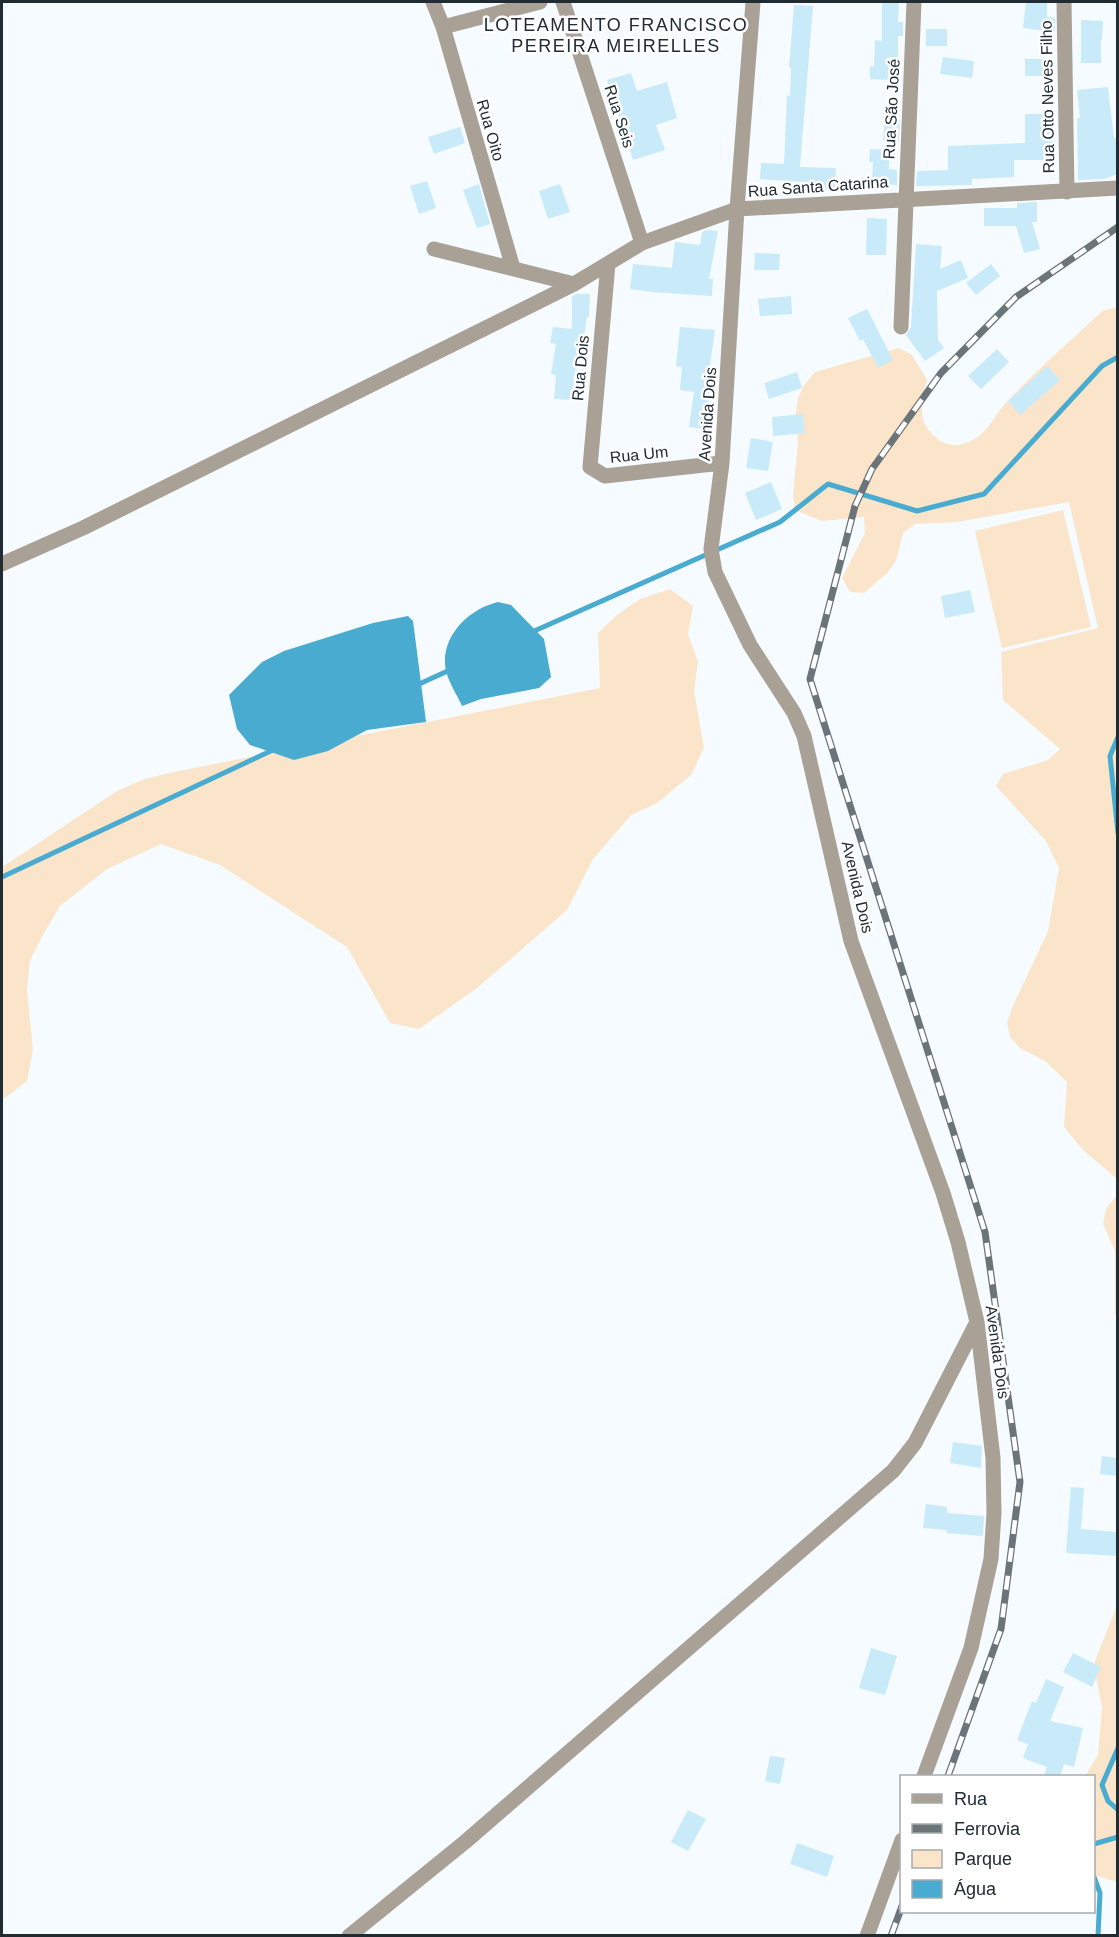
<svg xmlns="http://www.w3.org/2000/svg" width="1119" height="1937" viewBox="0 0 1119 1937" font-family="Arial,sans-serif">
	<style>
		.green { fill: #fbe5ca }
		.water { fill: #4aabd0 }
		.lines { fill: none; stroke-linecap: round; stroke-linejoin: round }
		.stream { stroke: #4aabd0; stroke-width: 5 }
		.building { fill: #c9eaf9 }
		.minor { stroke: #a9a096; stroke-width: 15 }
		.rail-casing { stroke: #6a7479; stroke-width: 7 }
		.rail { stroke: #fff; stroke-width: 4.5; stroke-dasharray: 14; stroke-linecap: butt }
		.labels { text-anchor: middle; stroke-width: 5; stroke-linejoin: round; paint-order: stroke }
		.street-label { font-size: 16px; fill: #202c32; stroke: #fff }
		.neighbourhood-label { font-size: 18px; letter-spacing: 1.5px; fill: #202c32; stroke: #fff }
	</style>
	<rect width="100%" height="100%" fill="#f5fbfe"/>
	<path class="green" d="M1117,307V1194V1179L1083,1150L1064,1127L1067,1082L1045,1061L1020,1048L1010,1037L1007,1023L1012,1008L1048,931L1059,868L1046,841L996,786L1003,774L1048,760L1060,749L1003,700L1001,652L1098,628L1069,502L957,522L915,524L903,533L896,561L887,573L864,593L850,592L842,578L865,533L864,517L822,521L795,510L793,494L798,443L796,413L798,398L804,385L815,372L899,348L912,355L927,380C922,401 916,419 934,436C945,446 957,448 971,441C987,434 994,416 1005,404C1035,371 1070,342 1102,311Z
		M1063,510L1091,627L1002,648L975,531Z
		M670,589L693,606L688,634L698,662L694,691L704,748L691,775L657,803L631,815L593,859L567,910L477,988L419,1029L390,1023L347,947L220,865L161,844L107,869L60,906L44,933L30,960L27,990L33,1050L27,1081L5,1098H2V867L117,791L142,780L169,773L600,688L598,633L617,615L640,599Z
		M1117,1195V1318L1115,1314V1251L1103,1224L1106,1209Z
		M1117,1605V1882L1094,1875V1776H1085L1098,1755L1102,1708L1094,1664Z"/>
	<path class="water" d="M498,602L511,605L544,639L551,677L539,688L481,699L462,706C457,695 449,683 446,671C439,638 468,609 498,602Z
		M408,616L413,621L426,722L367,730L328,751L294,760L250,745L237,729L229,695L262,662L284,651L373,623Z"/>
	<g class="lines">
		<path class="stream" d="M532,632L780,522L828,484L917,511L984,494L1102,366L1118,357
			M417,685L452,669
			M1118,737L1110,756L1118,833
			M2,877L275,749
			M1118,1748L1102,1785L1108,1801L1118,1810
			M1094,1844L1118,1837
			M1094,1877L1100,1893L1098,1936"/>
	</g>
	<path class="building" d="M882,2H899L898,22H903V36H898V57H889L888,80L870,79V66L874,67L875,40L882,41Z
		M1026,2H1047V17L1055,18V32L1023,28Z
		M794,5L813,6L800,167L836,168L835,189L820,188V183L760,179L761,163L784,164L787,95L790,96L791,68L789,67Z
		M1081,20L1103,21L1102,40H1101V63H1081Z
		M926,29H947V46H926Z
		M943,57L974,61L972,78L940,74Z
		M1025,59H1047V76H1025Z
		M631,73L637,91L667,82L677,118L656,125L665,150L633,160L607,80Z
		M1108,87L1114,138H1118V174L1104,179L1078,180L1077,118H1080L1077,90Z
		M1025,114H1053L1052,160H1014V177L972,179V185L916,186L917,171L948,170V146L1025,143Z
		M885,118L900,120L899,141L883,140Z
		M460,127L465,143L434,154L428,137Z
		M870,149L890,150L889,169L897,170V185L872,184L873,162H869Z
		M427,181L436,208L419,214L410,186Z
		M479,184L490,224L477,228L463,190Z
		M560,184L570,212L548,219L539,191Z
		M1037,202V222H1032L1040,249L1024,253L1016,226H984V208H1017V203Z
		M867,218L887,219L886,255H866Z
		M708,230L718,231L709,279H713L712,296L652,292L630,289L633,264L672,268L675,242L700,245L702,232Z
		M916,244L942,246L940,269L961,260L968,278L937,291L938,340L944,348L925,361L906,335L911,327Z
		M755,253L780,254L779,270H754Z
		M991,264L1000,276L976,295L966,283Z
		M576,294H590L589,317H587L579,367H576L573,380H576L575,400L554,399L556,375L551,374L556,344L550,343L553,327L572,329V296Z
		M791,296L792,314L760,316L758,299Z
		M867,309L893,360L878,368L863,339L860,341L848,318Z
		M680,327L715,330L709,373L712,374L709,402L715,403L711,430L689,427L694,392L680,390L682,367L676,366Z
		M997,349L1009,362L981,389L968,376Z
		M1047,366L1060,380L1020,415L1008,401Z
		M797,372L802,388L769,399L764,383Z
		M803,414L805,433L773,436L772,417Z
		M751,438L773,442L768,471L746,468Z
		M771,482L782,509L756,520L745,493Z
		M970,590L975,612L945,618L941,596Z
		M953,1442L982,1446L981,1468L950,1463Z
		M1102,1456L1118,1458V1476L1100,1474Z
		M1071,1487L1084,1488L1081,1529L1118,1532V1556L1066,1553Z
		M926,1504L947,1507V1513L984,1516L983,1536L946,1533L947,1530L923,1528Z
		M871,1648L897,1656L885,1695L859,1688Z
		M1073,1653L1101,1667L1092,1687L1063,1672Z
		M1046,1679L1064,1687L1050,1721L1083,1728L1074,1767L1064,1764L1060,1776H1044L1047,1767L1023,1758L1028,1744L1017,1740L1032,1701L1036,1703Z
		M770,1756L785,1758L780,1784L765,1781Z
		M688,1810L706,1819L688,1851L671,1842Z
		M797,1843L834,1856L827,1877L790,1864Z"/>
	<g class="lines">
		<path class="minor" d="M433,2L443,27L513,268
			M563,2L642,243
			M753,2L737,209L722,463L711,549L715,572L750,645L794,713L804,736L851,941L943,1193L958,1242L977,1322L993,1458L994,1513L991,1559L971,1648L924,1776
			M1064,2L1067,192
			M443,27L540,2
			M434,249L574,284L642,243L737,209L1118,188
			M608,264L590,467L605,476L722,463
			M901,327L914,2
			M2,564L83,528L574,284
			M349,1936L465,1842L893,1471L915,1443L977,1322
			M867,1936L902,1840"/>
		<g class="rail-casing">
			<path id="rail" d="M948,1776L1001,1629L1020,1482L985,1232L810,679L855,506L872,469L941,373L1016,297L1118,227
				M891,1936L902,1906"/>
		</g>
		<use href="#rail" class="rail"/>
	</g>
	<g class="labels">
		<g class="street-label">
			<text transform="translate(1047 97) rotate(-91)" y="6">Rua Otto Neves Filho</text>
			<text transform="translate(891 109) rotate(-87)" y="6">Rua São José</text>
			<text transform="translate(620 116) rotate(72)" y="6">Rua Seis</text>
			<text transform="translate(491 130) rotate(74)" y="6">Rua Oito</text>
			<text transform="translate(818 186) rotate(-4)" y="6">Rua Santa Catarina</text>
			<text transform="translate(580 368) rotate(-85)" y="6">Rua Dois</text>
			<text transform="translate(707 414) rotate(-86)" y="6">Avenida Dois</text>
			<text transform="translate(639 454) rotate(-6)" y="6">Rua Um</text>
			<text transform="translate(858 887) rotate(77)" y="6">Avenida Dois</text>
			<text transform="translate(998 1352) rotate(82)" y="6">Avenida Dois</text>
		</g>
		<g class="neighbourhood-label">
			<text x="616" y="31">LOTEAMENTO FRANCISCO<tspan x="616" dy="21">PEREIRA MEIRELLES</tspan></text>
		</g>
	</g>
	<rect width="1119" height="1937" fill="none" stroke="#202c32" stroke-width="6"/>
	<rect x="900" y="1775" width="195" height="138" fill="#ffffff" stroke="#a6abad" stroke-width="1.5"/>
	<rect x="912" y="1794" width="30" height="9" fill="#a9a096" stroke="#a6abad" stroke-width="1.5"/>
	<text x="954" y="1805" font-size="18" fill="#202c32">Rua</text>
	<rect x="912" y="1824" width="30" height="9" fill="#6a7479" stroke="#a6abad" stroke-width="1.5"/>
	<text x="954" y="1835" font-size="18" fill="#202c32">Ferrovia</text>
	<rect x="912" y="1850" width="30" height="18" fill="#fbe5ca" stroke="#a6abad" stroke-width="1.5"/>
	<text x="954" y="1865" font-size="18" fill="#202c32">Parque</text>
	<rect x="912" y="1880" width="30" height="18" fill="#4aabd0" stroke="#a6abad" stroke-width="1.5"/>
	<text x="954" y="1895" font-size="18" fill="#202c32">Água</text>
</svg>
